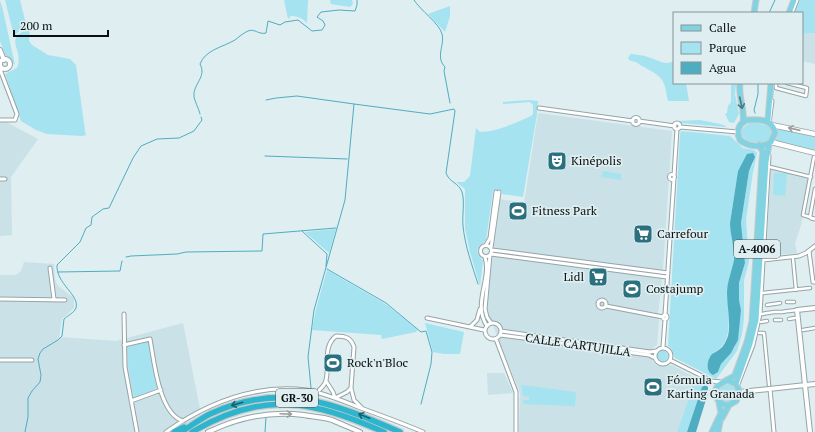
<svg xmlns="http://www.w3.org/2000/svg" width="815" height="432" viewBox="0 0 815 432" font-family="'PT Serif',serif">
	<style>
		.built { fill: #c9e1e7 }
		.green { fill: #a5e3f1; fill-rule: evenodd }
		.water { fill: #4fadc1 }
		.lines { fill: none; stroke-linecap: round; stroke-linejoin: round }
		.stream { stroke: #4fadc1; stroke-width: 1 }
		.pedestrian-casing { stroke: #96a4a7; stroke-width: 4.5 }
		.minor-casing { stroke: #96a4a7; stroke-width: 5 }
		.tertiary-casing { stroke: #96a4a7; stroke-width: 6 }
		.secondary-casing { stroke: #96a4a7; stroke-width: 6 }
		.primary-casing { stroke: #c9caca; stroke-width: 7 }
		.motorway-casing { stroke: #c9caca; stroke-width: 8 }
		.pedestrian { stroke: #fff; stroke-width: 2.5 }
		.minor { stroke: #fff; stroke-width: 3 }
		.tertiary { stroke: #fff; stroke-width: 4 }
		.secondary { stroke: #fff; stroke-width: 4.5 }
		.primary { stroke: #82d3e2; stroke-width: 5 }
		.motorway { stroke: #2eb5ce; stroke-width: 5.5 }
		.oneway { stroke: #4c7a83 }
		.oneway2 { stroke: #9d9f9f }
		.oneway3 { stroke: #1c626e }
		.labels { text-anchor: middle; stroke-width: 3.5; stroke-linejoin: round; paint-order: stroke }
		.shield { fill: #deeef1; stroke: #495153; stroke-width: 1 }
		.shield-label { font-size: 11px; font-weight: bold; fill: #090e0f }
		.poi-label { font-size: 12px; fill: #090e0f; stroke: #deeef1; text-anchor: start }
		.street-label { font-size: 12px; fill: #090e0f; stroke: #deeef1 }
	</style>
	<rect width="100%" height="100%" fill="#deeef1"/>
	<path class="built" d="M815,33V64L802,61V34Z
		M538,113L672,131L663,270L658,315L659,321L657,345L652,349L651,358L655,364L658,366L672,365L694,377L690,395L677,432H519L520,393L486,308L500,199L524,203Z
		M0,122H6L38,139L11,177L12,235L0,236Z
		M771,168L809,178L801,225L795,243L797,253L766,256Z
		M24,262L54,264L55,280L58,286L74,298V308L62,319L59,337L116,341L183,323L201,414L173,432H0V275H16L21,271Z
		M487,373H504L513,393L488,395Z"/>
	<path class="green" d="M5,0H20L25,20L28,27L21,29L14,36Z
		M284,0H308L307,23C302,18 298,16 291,16L288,19Z
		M330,0H352L353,4L350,7L331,4Z
		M800,0H815V33L802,34V13H795Z
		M0,1L2,6L15,65L6,57L0,41Z
		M450,6V16L445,32L428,14Z
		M30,28L29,41L32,45L48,55L70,59L76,65L85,131L86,135L82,136L47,134L36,130L21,121L5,74L17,68C25,47 1,40 30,28Z
		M631,54C637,55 643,55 648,57C658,60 664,66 674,61V83H686L689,101H668C664,79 664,78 644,67C639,65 637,61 631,61L628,59L629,56Z
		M731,83H736L735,94L739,114L734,123L729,122L725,114L727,113L728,106L731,102Z
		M529,100L538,101L537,114L523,197L502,194V191H493L486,240C475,251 475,249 483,261L480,286L470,252L465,228V189L456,182H464L470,176L476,128L480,132C497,132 515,123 531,116L533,114V105L530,102L503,104V102Z
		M700,120L720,124L726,126L725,127L681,123L679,121Z
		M751,123C761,124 777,124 770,140C766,143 763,143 758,142C753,142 749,142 745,139C737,134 743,125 751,123Z
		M778,128L815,137V151L775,142L778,135Z
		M681,131L730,136L743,148L754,150L757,153L753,172L746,220L749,262L744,280V318L742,334L737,351L716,379L675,358L671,348L668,346L680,135ZM754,162L749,171L741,223L745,263L739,283V300L741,310L739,318V331L735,347L721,364L718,372L713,353C738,341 725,307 728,285C729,275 734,267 734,257C734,246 730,235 730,223L738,171L740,167Z
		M603,171L621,174V178L622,180L603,177L601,179Z
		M774,173H787L785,196L773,195Z
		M336,229L329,253L305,232Z
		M327,270L387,305L418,330L416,332L382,339L381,335L312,330L316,309Z
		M425,323L464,332L460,354H444L433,352Z
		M148,342L157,388L134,398L128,365L127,347Z
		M656 356a6 6 0 1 1 12 0a6 6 0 1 1-12 0Z
		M694,377L704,382L687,432H677L690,395Z
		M719 393a9 9 0 1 1 18 0a9 9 0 1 1-18 0Z
		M521,385L576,392L575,406L523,404V400H529V397L523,396Z"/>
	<path class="water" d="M753,153L755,157L749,171L741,223L745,263L739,283V300L741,310L738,340L731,353L721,364L718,372L713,375C705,371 707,360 712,354C715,352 718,351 720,349C724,346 726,341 728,336C731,323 727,307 727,293C727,281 732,271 734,260C735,248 730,235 730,223L738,171L747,154Z
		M705,385L708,387V393L696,432H687L702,387Z"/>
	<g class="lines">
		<path class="stream" d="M414,0C420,10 440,24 442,34C445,45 435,57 445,67L444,71L450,103
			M769,13L775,0
			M266,100L276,98L297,96L354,104
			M755,113L754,110L758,94V83
			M200,114C199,109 194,100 194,96C193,84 207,77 200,64C205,50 223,47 235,40C239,37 243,33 248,31C254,28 259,35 266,33L268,21L280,25L285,22L298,20L312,31L322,30L325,25L323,21L317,17L321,12L339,10L355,11L357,5V0
			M265,156L347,159
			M302,231L327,254L326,266
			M126,257L131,256L177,254L186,252L262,251L263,234L336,228
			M327,269L386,303L421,332L426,331L432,352L431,364L421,404
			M58,272L120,271L122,261
			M311,388L308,357L314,310L345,200L354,104L430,114L454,109L455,111L446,173C449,182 459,183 462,192C465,202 462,215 463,226C465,246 472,265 478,284
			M25,432L28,417V398L32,391L40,382L41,375L38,359L40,353L43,349L58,340L62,336L64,319C67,316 74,313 76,308C80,295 56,284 57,265L80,242L86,228L91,225L92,217L103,209L109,208L133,158L141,146L157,139L179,138L194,131L202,120L201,117
			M265,432L266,417"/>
		<g class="pedestrian-casing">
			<path id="pedestrian" d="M776,83V88L806,96L807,88L787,83
				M814,157L803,215L810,217L815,189
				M770,167L811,177
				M793,259L796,290
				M763,293L810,288
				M787,302H794
				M774,304L780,303
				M767,305L773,304
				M789,311L797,310
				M775,312H781
				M782,312L788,311
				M768,313L774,312
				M762,314L767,313
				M789,319L795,318
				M775,320H781
				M761,322L767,321
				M803,330L815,328
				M759,333H764L769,385"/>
		</g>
		<g class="minor-casing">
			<path id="minor" d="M792,13L797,0
				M539,108L633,121
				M632.5 121a3.5 3.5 0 1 1 7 0a3.5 3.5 0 1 1-7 0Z
				M0,120H15L17,114L1,72V67
				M639,121L675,126
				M769,123L772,101
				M674 126a3 3 0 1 1 6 0a3 3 0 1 1-6 0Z
				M680,127L738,132
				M669.5 177a2.5 2.5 0 1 1 5 0a2.5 2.5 0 1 1-5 0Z
				M674,176L677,129
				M0,179H5
				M811,218L815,219
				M486,245L490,238L496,192
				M480.5 251a5.5 5.5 0 1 1 11 0a5.5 5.5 0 1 1-11 0Z
				M491,248L499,192
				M492,250L668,273
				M809,251L813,282H815
				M491,254L667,277
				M490,255L485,309L487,317L491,323
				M485,257C492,279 472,304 487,326
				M763,260L799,256L806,253L815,246
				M50,268L54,299
				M0,299L65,300
				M598 304a4 4 0 1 1 8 0a4 4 0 1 1-8 0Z
				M606,306L663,317
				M124,314L125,367L137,432
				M663 317a2 2 0 1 1 4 0a2 2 0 1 1-4 0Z
				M665,315L674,178
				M427,318L484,330
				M485 331a8 8 0 1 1 16 0a8 8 0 1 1-16 0Z
				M470,327L477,320L480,309
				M501,331L650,352L656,351
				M500,335L649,355L655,358
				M496,339L516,392V432
				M124,345L150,339C154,361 159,414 183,421
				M663,347L665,320
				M655 356a8 8 0 1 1 16 0a8 8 0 1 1-16 0Z
				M0,360H32
				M670,360L712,381L721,382
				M326,381L333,392L335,398L347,392L351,388
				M738,384L753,345L760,314L769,156
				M770,389L774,432
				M316,393C320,389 325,386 326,380C330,365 322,347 336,336C346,336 351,338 354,347L351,388L354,400L361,407
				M131,401L161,390
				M166,432C207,403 255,384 306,390C324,393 341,400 358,407C380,415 402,423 423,432"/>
		</g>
		<g class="tertiary-casing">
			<path id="tertiary" d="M0,50L4,60
				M0 64a5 5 0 1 1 10 0a5 5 0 1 1-10 0Z
				M740,392L815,384
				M208,432C240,417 269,411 304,415C313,417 323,417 332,420C341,424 351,428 360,432
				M810,432L797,310L815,308"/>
		</g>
		<g class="secondary-casing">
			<path id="secondary" d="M772,125L815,134
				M771,142L815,153"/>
		</g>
		<g class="primary-casing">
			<path id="primary" d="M754,13L756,0
				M789,13L794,0
				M740,83C738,97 745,109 743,122
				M747,120C759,119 773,119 775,133L771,142C763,148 748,147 740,140C736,132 738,124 747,120Z
				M767,121L768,119L771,83
				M727,380L736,384L740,392L736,401L729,405C724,405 719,403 716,397C711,383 728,382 735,375L747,342L752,321L762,160L763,152L759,145
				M736,384L750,344L756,320L766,162L769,144
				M722,418L729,405
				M712,432L721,413L719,402
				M718,432L720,422"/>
		</g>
		<g class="motorway-casing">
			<path id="motorway" d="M174,432L184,427
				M181,432C191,426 200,419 210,414C281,381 333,403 400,432
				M192,432C263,390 311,400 384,432"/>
		</g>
		<use href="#pedestrian" class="pedestrian"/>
		<use href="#minor" class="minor"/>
		<use href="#tertiary" class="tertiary"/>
		<use href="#secondary" class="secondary"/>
		<use href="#primary" class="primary"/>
		<use href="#motorway" class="motorway"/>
	</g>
	<defs><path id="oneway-shaft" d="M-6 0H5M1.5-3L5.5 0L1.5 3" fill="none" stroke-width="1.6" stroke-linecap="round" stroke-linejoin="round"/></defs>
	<use class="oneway" href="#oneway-shaft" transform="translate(741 103) rotate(78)"/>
	<g class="oneway2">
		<use href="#oneway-shaft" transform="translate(794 129) rotate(-167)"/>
		<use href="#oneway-shaft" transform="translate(286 414) rotate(2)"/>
	</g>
	<g class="oneway3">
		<use href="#oneway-shaft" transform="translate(237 404) rotate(164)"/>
		<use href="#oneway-shaft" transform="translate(364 416) rotate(-158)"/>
	</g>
	<defs>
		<g id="theatre-square" transform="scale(1)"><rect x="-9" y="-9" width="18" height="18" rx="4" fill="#2a707e" stroke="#deeef1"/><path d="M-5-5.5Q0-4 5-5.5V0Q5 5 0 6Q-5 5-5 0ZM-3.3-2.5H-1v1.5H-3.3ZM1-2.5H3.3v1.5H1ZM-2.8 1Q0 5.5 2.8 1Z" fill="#fff"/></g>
		<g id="stadium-square" transform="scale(1)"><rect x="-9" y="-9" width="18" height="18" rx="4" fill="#2a707e" stroke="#deeef1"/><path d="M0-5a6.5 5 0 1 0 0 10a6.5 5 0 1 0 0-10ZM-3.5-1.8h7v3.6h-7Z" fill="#fff"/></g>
		<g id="supermarket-square" transform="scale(1)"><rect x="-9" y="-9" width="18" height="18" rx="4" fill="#2a707e" stroke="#deeef1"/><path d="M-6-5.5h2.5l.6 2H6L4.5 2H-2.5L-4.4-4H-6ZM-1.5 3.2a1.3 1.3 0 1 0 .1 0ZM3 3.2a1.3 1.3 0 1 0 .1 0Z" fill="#fff"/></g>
	</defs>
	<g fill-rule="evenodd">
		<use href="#theatre-square" x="557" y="161"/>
		<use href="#stadium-square" x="518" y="211"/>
		<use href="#supermarket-square" x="643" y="234"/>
		<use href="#supermarket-square" x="598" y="277"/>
		<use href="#stadium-square" x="632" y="289"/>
		<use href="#stadium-square" x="333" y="363"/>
		<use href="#stadium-square" x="653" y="387"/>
	</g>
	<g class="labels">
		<g class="shield">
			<rect x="734" y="240" width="46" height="18" rx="3"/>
			<rect x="276" y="389" width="42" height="18" rx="3"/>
		</g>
		<g class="shield-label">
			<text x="757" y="253">A-4006</text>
			<text x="297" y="402">GR-30</text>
		</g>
		<g class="poi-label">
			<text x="571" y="165">Kinépolis</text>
			<text x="532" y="215">Fitness Park</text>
			<text x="657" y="238">Carrefour</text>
			<text x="584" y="281" text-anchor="end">Lidl</text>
			<text x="646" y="293">Costajump</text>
			<text x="347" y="367">Rock'n'Bloc</text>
			<text x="667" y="384">Fórmula<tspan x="667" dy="14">Karting Granada</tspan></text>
		</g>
		<g class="street-label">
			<text transform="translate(578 345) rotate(8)" y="4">CALLE CARTUJILLA</text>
		</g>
	</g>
	<rect x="673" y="12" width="130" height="72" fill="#deeef1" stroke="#899497"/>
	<rect x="681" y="25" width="20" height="6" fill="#82d3e2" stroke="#899497"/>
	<text x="709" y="32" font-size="12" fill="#090e0f">Calle</text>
	<rect x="681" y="42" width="20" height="12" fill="#a5e3f1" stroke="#899497"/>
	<text x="709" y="52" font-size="12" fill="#090e0f">Parque</text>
	<rect x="681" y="62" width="20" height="12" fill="#4fadc1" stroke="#899497"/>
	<text x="709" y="72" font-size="12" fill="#090e0f">Agua</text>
	<path d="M14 30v6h94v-6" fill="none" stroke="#090e0f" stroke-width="2"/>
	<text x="20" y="30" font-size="12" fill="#090e0f" stroke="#deeef1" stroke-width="3" paint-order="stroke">200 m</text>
</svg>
